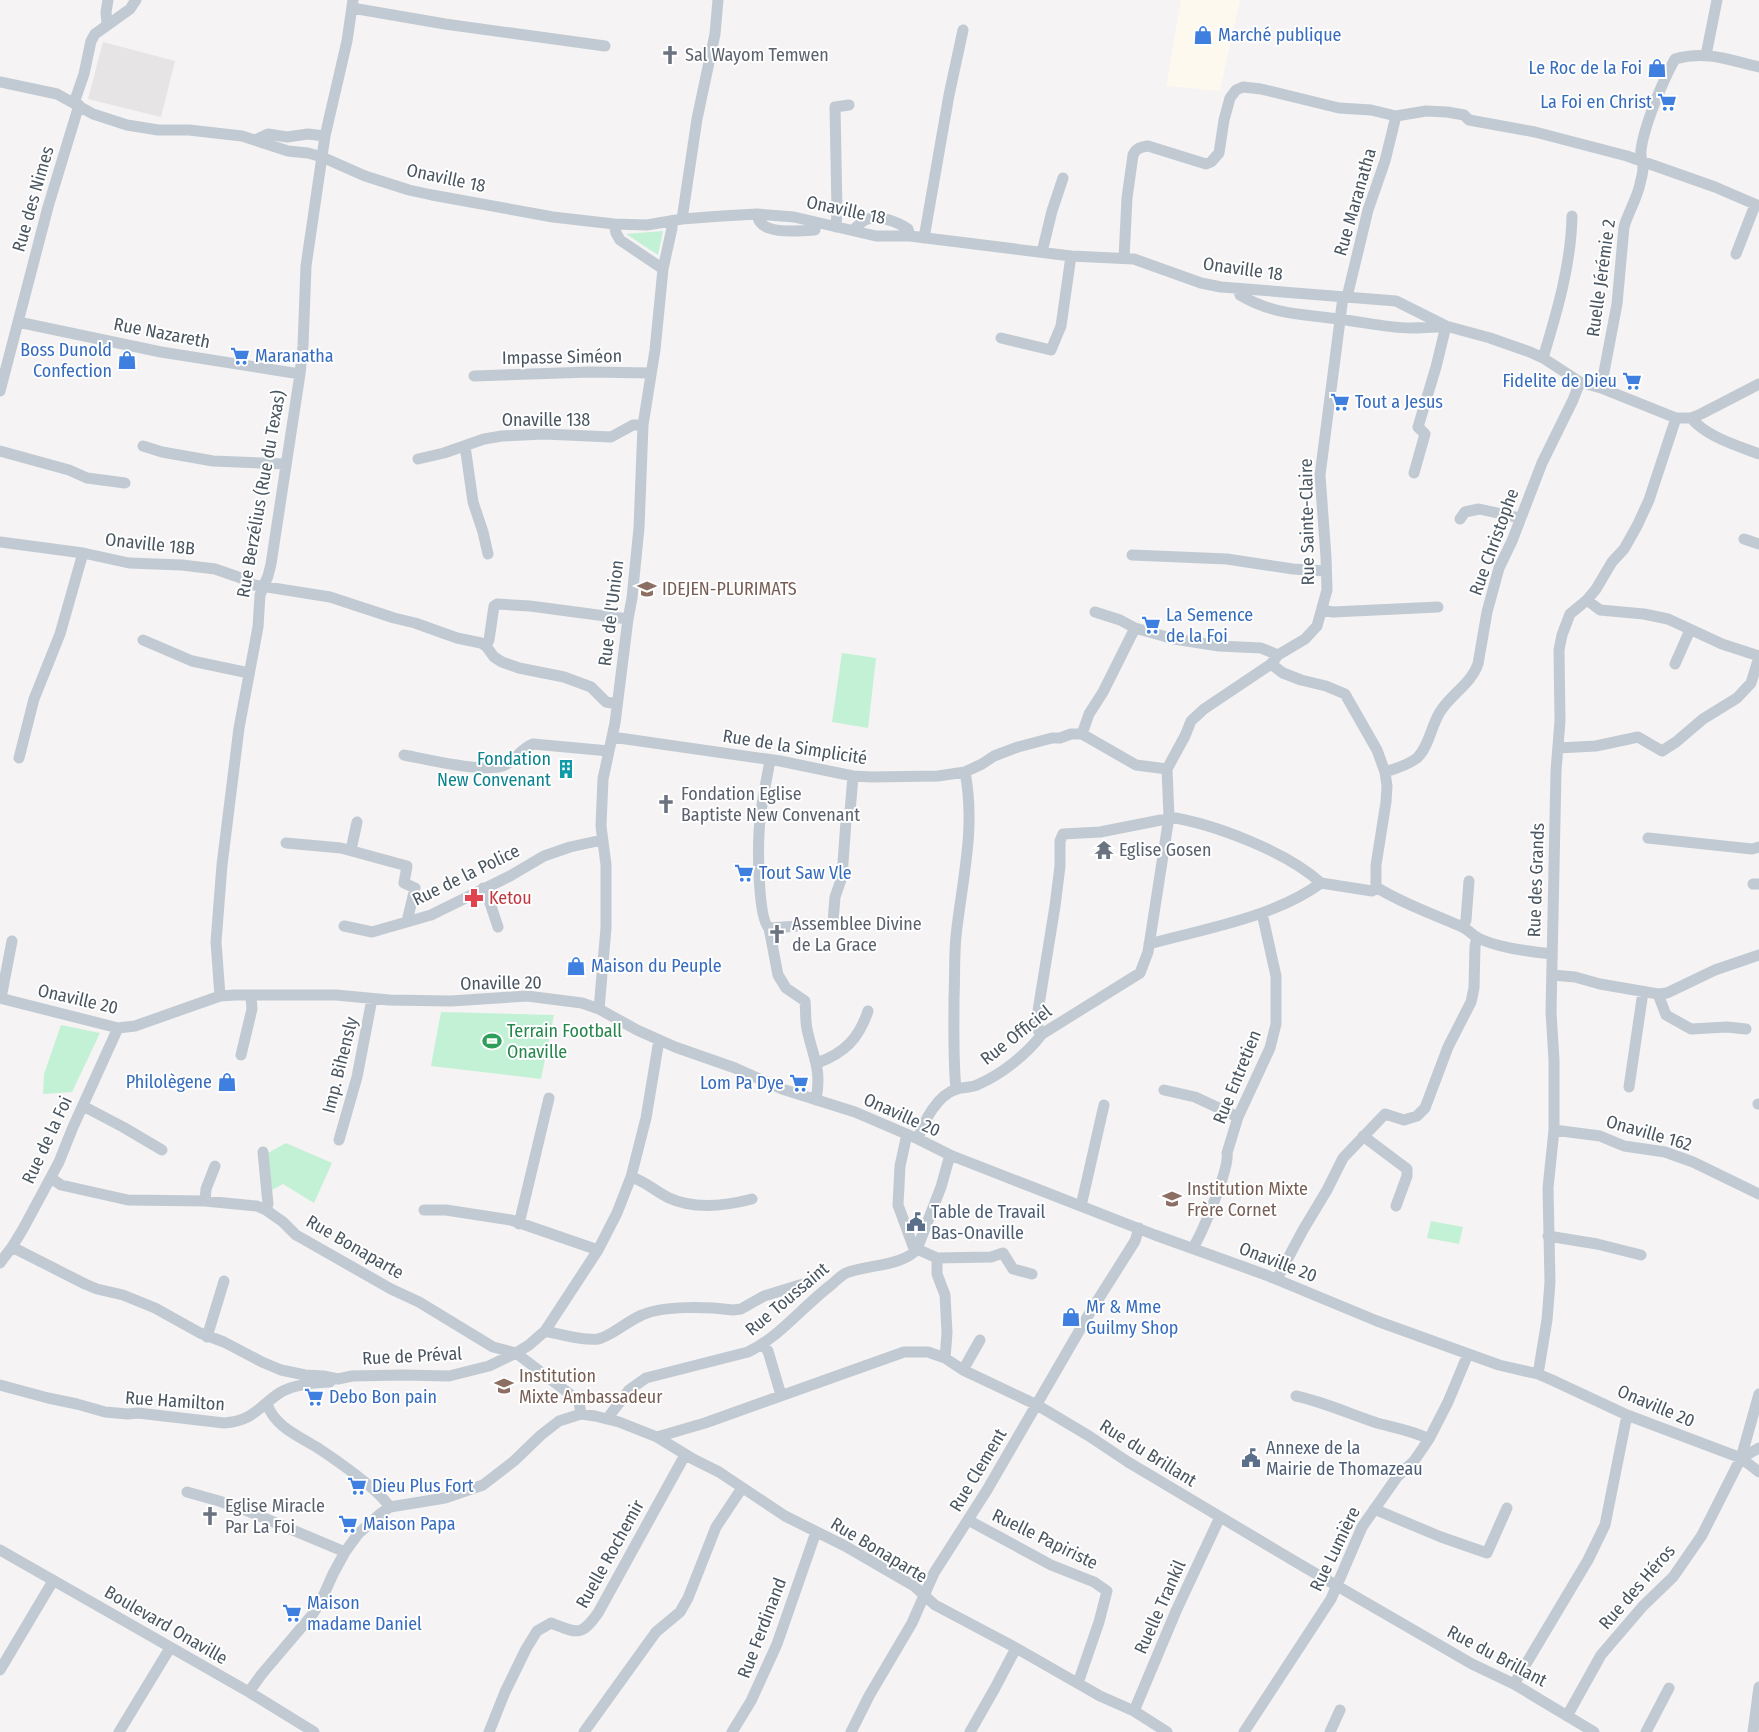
<svg xmlns="http://www.w3.org/2000/svg" width="1759" height="1732" viewBox="0 0 1759 1732" font-family="'Fira Sans Condensed',sans-serif">
	<style>
		.commercial { fill: #fdf9ef }
		.education { fill: #e6e4e5 }
		.green { fill: #c3f1d5 }
		.lines { fill: none; stroke-linecap: round; stroke-linejoin: round }
		.minor { stroke: #c1cad2; stroke-width: 11 }
		.labels { text-anchor: middle; stroke-width: 4; stroke-linejoin: round; paint-order: stroke }
		.shop-label { font-size: 18px; fill: #366cbe; stroke: #fff; text-anchor: start }
		.worship-label { font-size: 18px; fill: #5b616d; stroke: #fff; text-anchor: start }
		.street-label { font-size: 18px; fill: #4a5661; stroke: #fff }
		.education-label { font-size: 18px; fill: #785e54; stroke: #fff; text-anchor: start }
		.culture-label { font-size: 18px; fill: #0d838f; stroke: #fff; text-anchor: end }
		.health-label { font-size: 18px; fill: #be3a42; stroke: #fff; text-anchor: start }
		.leisure-label { font-size: 18px; fill: #27864d; stroke: #fff; text-anchor: start }
		.service-label { font-size: 18px; fill: #4e5e75; stroke: #fff; text-anchor: start }
	</style>
	<rect width="100%" height="100%" fill="#f5f3f3"/>
	<path class="commercial" d="M1181,0H1240L1220,91L1166,86Z"/>
	<path class="education" d="M103,42L175,61L161,117L88,99Z"/>
	<path class="green" d="M663,231L658,255L626,234Z
		M842,653L876,658L868,728L832,722Z
		M441,1012L554,1015L541,1079L431,1066Z
		M61,1025L100,1033L72,1092L43,1094L44,1074Z
		M286,1143L332,1163L314,1203L283,1184L272,1190L268,1153Z
		M1431,1221L1463,1227L1459,1244L1427,1238Z"/>
	<g class="lines">
		<path class="minor" d="M352,8L445,24L605,46
			M107,24L106,12L108,0
			M1706,55L1717,0
			M0,82L57,94L93,114L127,125L158,130H189L242,136L288,151L308,153L322,157L365,176L409,190L432,195L553,217L614,224L647,225L682,219L722,216L757,214L794,217L876,236H910L1071,256L1134,259L1201,283L1221,287L1396,301L1446,326L1490,338L1530,352L1543,358L1580,382L1601,388L1676,418H1691L1701,414L1759,384
			M74,103L84,74L91,41L95,34L130,9L136,0
			M255,140L268,134L287,137L308,134L325,136
			M757,214C758,217 758,220 760,222C768,234 802,231 815,230
			M682,219L697,119L715,34L718,0
			M614,224L616,233L620,240L663,269
			M836,227L837,211L835,107L849,105
			M853,230C857,227 861,222 865,220C878,214 898,222 908,229L910,236
			M924,238L949,95L963,30
			M1042,252L1052,211L1063,178
			M1736,254L1755,205
			M1124,258L1127,198L1133,155C1136,148 1141,147 1148,146L1206,164L1211,162L1219,153L1224,120L1230,98L1236,90L1243,87L1261,89L1339,108L1371,110L1396,116L1426,111L1447,112L1464,115L1469,120L1535,132L1627,156L1715,187L1759,206
			M1238,289L1240,295C1273,315 1303,314 1339,319C1363,322 1387,328 1411,328C1423,328 1435,327 1446,326L1436,367L1418,427L1425,434L1414,473
			M1347,297L1368,210L1385,161L1396,116
			M18,322L161,352L300,374
			M1001,338L1051,350L1061,326L1071,256
			M1543,358C1557,312 1571,265 1572,216
			M474,376L590,372L651,373
			M1601,388L1617,304L1624,227C1628,212 1637,199 1640,184C1641,179 1643,173 1643,168C1643,162 1640,157 1641,150C1644,126 1663,80 1675,59C1706,50 1729,60 1759,67
			M0,391L48,207L79,105
			M1691,418C1707,437 1736,445 1759,454
			M143,446L162,452L213,461L285,464
			M465,446L473,502L483,532L488,554
			M0,451L69,470L87,478L125,483
			M418,459L444,453L484,439L502,436L544,434L611,437L633,425H643
			M1460,519L1465,512L1479,509L1520,518
			M1744,539L1759,544
			M0,542L83,553L129,563L182,565L215,569L241,578L254,585L330,597L394,618L415,623L457,638L481,643L486,646L494,657L502,662L519,668L564,677L591,687L606,702L617,704
			M1132,555L1227,559L1293,569L1326,571
			M1587,600L1600,610L1644,614L1668,619L1722,644L1759,656
			M1322,610L1333,612L1438,607
			M1095,612L1120,620L1135,628L1174,639L1219,646L1261,648L1278,655
			M143,640L192,661L249,673
			M486,646L489,640L494,606L497,604L530,606L628,619
			M1271,664L1278,655L1305,639L1317,626L1327,590L1326,557L1320,475L1343,297
			M1675,664L1690,630
			M1082,734L1089,714L1103,692L1135,628
			M612,737L780,761L853,776L871,777L938,776L965,772L982,764L994,756L1018,747L1052,738H1060L1071,734H1082L1136,765L1167,769
			M1558,748L1596,746L1638,737L1662,751L1676,742L1703,719L1737,698L1751,683L1759,657
			M404,755C425,759 486,774 505,765C516,760 520,749 533,744L609,751
			M19,758L34,699L60,634L83,553
			M770,760C766,784 760,808 759,833C758,850 758,919 769,928L778,975L786,988L805,1001C806,1010 805,1019 807,1029C813,1058 822,1068 816,1100
			M1385,772C1395,769 1408,765 1417,758C1429,747 1431,726 1440,712C1451,694 1471,684 1478,664L1487,612L1499,568L1512,541L1542,463L1573,400L1580,382
			M1169,817C1215,824 1287,852 1321,883
			M1648,838L1752,849L1759,847
			M286,843L341,848L407,866L404,883L415,888L408,917L409,921
			M351,850L357,822
			M1753,884H1759
			M483,888L488,897L498,927
			M344,926L372,932L431,915L510,876L544,856L570,847L602,840
			M1463,927L1466,920L1469,881
			M769,928L829,924L833,922L835,897L842,877L846,821L850,812L853,776
			M1149,944C1204,929 1275,917 1321,883L1372,891L1376,887
			M1552,975L1575,977L1600,984L1658,994L1667,993L1715,970L1759,955
			M1658,994L1666,1015L1691,1029L1727,1027L1746,1029
			M220,996L216,942L222,865L239,728L258,627L260,595L268,576L271,564L300,374L303,346L306,266L325,136L347,41L353,0
			M0,998L118,1028L135,1026L220,996L235,995H336L389,1000L451,1001L527,996L582,1003L599,1009L637,1030L675,1047L735,1068L782,1089L855,1112L918,1139L950,1155L1155,1235L1266,1275L1377,1321L1499,1365L1538,1374L1552,1380L1627,1415L1741,1458L1759,1472
			M1,998L12,941
			M599,1009L606,928V865L601,826L603,779L615,723L628,619L632,598L639,528L643,425L655,350L663,269L672,228V222
			M1042,1034L1038,1030L1037,1017L1055,906L1060,866V841L1063,834L1100,832L1161,820L1168,821
			M241,1055L252,1009L251,996
			M817,1063C845,1053 859,1038 868,1011
			M1629,1087L1643,992
			M956,1089C953,1059 954,1028 954,997C955,977 954,956 956,936C962,880 976,829 965,772
			M1164,1090L1195,1097L1238,1117
			M1758,1104H1759
			M83,1106L123,1127L162,1150
			M1554,1130L1600,1136L1624,1146L1665,1152L1693,1162L1759,1194
			M1363,1136L1407,1169V1176L1396,1206
			M918,1139C924,1121 937,1095 957,1089C964,1087 972,1088 979,1084C1002,1074 1027,1054 1042,1034L1140,973L1148,952L1169,817L1167,769L1185,736L1191,721L1204,709L1271,664L1283,673L1301,680L1326,686L1345,694L1377,750L1385,772L1387,786L1386,802L1376,865V887C1403,904 1431,913 1460,926C1466,928 1471,933 1476,937C1497,948 1528,951 1552,954
			M339,1140L357,1077L372,999
			M263,1152L268,1204L266,1210
			M631,1177C645,1181 655,1191 669,1198C695,1210 725,1206 752,1199
			M51,1178L61,1185L128,1200L205,1201L257,1206L266,1210L283,1222L296,1235L305,1240L391,1289L419,1302L493,1347L516,1353L575,1398L579,1402L581,1414
			M205,1201L206,1189L215,1166
			M1081,1206L1104,1105
			M424,1210H446L511,1220L598,1250
			M519,1224L549,1098
			M1548,1236L1597,1244L1641,1255
			M12,1247L85,1284L97,1289L123,1295L155,1308L200,1333L224,1342L262,1362L281,1370L305,1375L323,1376L338,1379L352,1376L403,1375L449,1376L489,1366L516,1353L529,1345L545,1331L598,1250L617,1213L631,1177L646,1118L659,1040
			M1193,1248C1202,1233 1230,1168 1227,1153L1238,1117L1270,1048L1276,1024V976L1262,913
			M937,1258L991,1257L1003,1253L1013,1269L1032,1274
			M0,1263L12,1247L23,1229L59,1162L73,1127L118,1028
			M1277,1279L1303,1230L1327,1190L1343,1158L1385,1114L1404,1120L1417,1116L1425,1108L1448,1047L1471,1002L1474,988L1475,946L1477,937
			M545,1331C560,1334 583,1341 598,1339C610,1337 629,1320 642,1315C664,1305 709,1307 733,1310L741,1309L764,1296L803,1284
			M207,1337L224,1281
			M763,1345L768,1351L781,1395
			M945,1358L947,1333L945,1295L937,1274V1258L917,1249L941,1187L950,1155
			M963,1370L980,1340
			M1538,1374L1547,1320L1550,1282L1548,1188L1554,1130V1060L1551,1012L1556,771L1560,721L1559,650L1562,635L1570,614L1587,600L1596,589L1612,562L1624,549L1637,526L1649,500L1676,418
			M0,1385L48,1398L77,1404L105,1412L128,1414L138,1413L224,1423C254,1421 259,1406 281,1392C295,1384 315,1383 330,1382
			M1296,1396C1324,1402 1350,1414 1377,1423C1395,1428 1413,1431 1429,1439
			M267,1404C275,1427 299,1436 318,1448C339,1462 376,1487 390,1507
			M607,1419L629,1390L646,1378L748,1352C781,1336 802,1307 831,1285C836,1281 840,1276 846,1273C865,1265 904,1266 917,1249L913,1246L898,1205L900,1166L907,1134
			M657,1437L705,1423L904,1352H928L945,1358L963,1370L1037,1405L1089,1436L1128,1462L1301,1565L1472,1664L1514,1684L1594,1732
			M1741,1458L1759,1448
			M187,1492L219,1501L245,1510L345,1552
			M1374,1509L1441,1537L1487,1553L1507,1508
			M968,1520L1051,1565L1094,1582L1107,1591L1099,1622L1078,1683
			M0,1550L249,1692L314,1732
			M0,1670L53,1581
			M1514,1684L1588,1560L1605,1525L1627,1415
			M249,1692L261,1675L312,1615L321,1601L333,1574L345,1552L358,1534L380,1514L390,1507L445,1498L483,1485L514,1461L541,1435L559,1421L581,1414L595,1416L619,1422L657,1437L693,1459L719,1472L785,1516L845,1546L914,1586L935,1605L1016,1648L1100,1696L1134,1711L1167,1732
			M1134,1711L1176,1611L1220,1517
			M1567,1716L1601,1655L1643,1606L1673,1577L1702,1535L1741,1458L1759,1394
			M119,1732L170,1648
			M489,1732L505,1692L526,1649L537,1631L551,1623C577,1633 581,1637 598,1613L685,1455
			M584,1732L656,1632L680,1612L688,1598L716,1527L742,1488
			M732,1732L751,1701L777,1644L816,1532
			M851,1732L869,1696L912,1623L934,1573L987,1490L1089,1314L1135,1241L1139,1228
			M970,1732L995,1688L1016,1648
			M1244,1732L1331,1599L1362,1527L1397,1477L1414,1461L1429,1439L1448,1402L1468,1354
			M1330,1732L1340,1710
			M1646,1732L1669,1688
			M1753,1732L1759,1687"/>
	</g>
	<defs>
		<g id="shop-bare" transform="scale(1.5)"><path d="M-5-2.5h2.3a2.7 3.5 0 0 1 5.4 0H5L5.5 6h-11ZM-1.5-2.5h3a1.5 2.3 0 0 0-3 0Z" fill="#3f7fe0" stroke="#fff" stroke-width="2.5" paint-order="stroke"/></g>
		<g id="church-bare" transform="scale(1.5)"><path d="M-1.2-6h2.4v3.5h3.3v2.4h-3.3V6h-2.4V-.1h-3.3v-2.4h3.3Z" fill="#6b7280" stroke="#fff" stroke-width="2.5" paint-order="stroke"/></g>
		<g id="supermarket-bare" transform="scale(1.5)"><path d="M-6-5.5h2.5l.6 2H6L4.5 2H-2.5L-4.4-4H-6ZM-1.5 3.2a1.3 1.3 0 1 0 .1 0ZM3 3.2a1.3 1.3 0 1 0 .1 0Z" fill="#3f7fe0" stroke="#fff" stroke-width="2.5" paint-order="stroke"/></g>
		<g id="university-bare" transform="scale(1.5)"><path d="M0-5L7-2L0 1L-7-2ZM-4 1L0 2.5L4 1V4Q0 6-4 4Z" fill="#8d6e63" stroke="#fff" stroke-width="2.5" paint-order="stroke"/></g>
		<g id="building-bare" transform="scale(1.5)"><path d="M-4-6H4V6H1V3H-1V6H-4ZM-2.5-4.3h1.7v1.8h-1.7ZM.8-4.3h1.7v1.8H.8ZM-2.5-1h1.7V.8h-1.7ZM.8-1h1.7V.8H.8Z" fill="#0f9aa8" stroke="#fff" stroke-width="2.5" paint-order="stroke"/></g>
		<g id="temple-bare" transform="scale(1.5)"><path d="M0-6L5-2H3V0L6.5 2.5H4V6H1.5V3h-3V6H-4V2.5H-6.5L-3 0V-2H-5Z" fill="#6b7280" stroke="#fff" stroke-width="2.5" paint-order="stroke"/></g>
		<g id="pharmacy-bare" transform="scale(1.5)"><path d="M-2-6h4v4h4v4h-4v4h-4v-4h-4v-4h4Z" fill="#e0444e" stroke="#fff" stroke-width="2.5" paint-order="stroke"/></g>
		<g id="stadium-bare" transform="scale(1.5)"><path d="M0-5a6.5 5 0 1 0 0 10a6.5 5 0 1 0 0-10ZM-3.5-1.8h7v3.6h-7Z" fill="#2e9e5b" stroke="#fff" stroke-width="2.5" paint-order="stroke"/></g>
		<g id="school-bare" transform="scale(1.5)"><path d="M0-5L7-2L0 1L-7-2ZM-4 1L0 2.5L4 1V4Q0 6-4 4Z" fill="#8d6e63" stroke="#fff" stroke-width="2.5" paint-order="stroke"/></g>
		<g id="civic-bare" transform="scale(1.5)"><path d="M-.6-6.5H3V-4.5H.6V-3L4-1V1h2V6H-6V1h2V-1L-.6-3ZM-1.2 2.5V6h2.4V2.5Z" fill="#5c6f8a" stroke="#fff" stroke-width="2.5" paint-order="stroke"/></g>
	</defs>
	<g fill-rule="evenodd">
		<use href="#shop-bare" x="1203" y="35"/>
		<use href="#church-bare" x="670" y="55"/>
		<use href="#shop-bare" x="1657" y="68"/>
		<use href="#supermarket-bare" x="1667" y="102"/>
		<use href="#supermarket-bare" x="240" y="356"/>
		<use href="#shop-bare" x="127" y="360"/>
		<use href="#supermarket-bare" x="1632" y="381"/>
		<use href="#supermarket-bare" x="1340" y="402"/>
		<use href="#university-bare" x="647" y="589"/>
		<use href="#supermarket-bare" x="1151" y="625"/>
		<use href="#building-bare" x="566" y="769"/>
		<use href="#church-bare" x="666" y="804"/>
		<use href="#temple-bare" x="1104" y="850"/>
		<use href="#supermarket-bare" x="744" y="873"/>
		<use href="#pharmacy-bare" x="474" y="898"/>
		<use href="#church-bare" x="777" y="934"/>
		<use href="#shop-bare" x="576" y="966"/>
		<use href="#stadium-bare" x="492" y="1041"/>
		<use href="#shop-bare" x="227" y="1082"/>
		<use href="#supermarket-bare" x="799" y="1083"/>
		<use href="#school-bare" x="1172" y="1199"/>
		<use href="#civic-bare" x="916" y="1222"/>
		<use href="#shop-bare" x="1071" y="1317"/>
		<use href="#school-bare" x="504" y="1386"/>
		<use href="#supermarket-bare" x="314" y="1397"/>
		<use href="#civic-bare" x="1251" y="1458"/>
		<use href="#supermarket-bare" x="357" y="1486"/>
		<use href="#church-bare" x="210" y="1516"/>
		<use href="#supermarket-bare" x="348" y="1524"/>
		<use href="#supermarket-bare" x="292" y="1613"/>
	</g>
	<g class="labels">
		<g class="shop-label">
			<text x="1218" y="41">Marché publique</text>
			<text x="1642" y="74" text-anchor="end">Le Roc de la Foi</text>
			<text x="1652" y="108" text-anchor="end">La Foi en Christ</text>
			<text x="112" y="356" text-anchor="end">Boss Dunold<tspan x="112" dy="21">Confection</tspan></text>
			<text x="255" y="362">Maranatha</text>
			<text x="1617" y="387" text-anchor="end">Fidelite de Dieu</text>
			<text x="1355" y="408">Tout a Jesus</text>
			<text x="1166" y="621">La Semence<tspan x="1166" dy="21">de la Foi</tspan></text>
			<text x="759" y="879">Tout Saw Vle</text>
			<text x="591" y="972">Maison du Peuple</text>
			<text x="212" y="1088" text-anchor="end">Philolègene</text>
			<text x="784" y="1089" text-anchor="end">Lom Pa Dye</text>
			<text x="1086" y="1313">Mr &amp; Mme<tspan x="1086" dy="21">Guilmy Shop</tspan></text>
			<text x="329" y="1403">Debo Bon pain</text>
			<text x="372" y="1492">Dieu Plus Fort</text>
			<text x="363" y="1530">Maison Papa</text>
			<text x="307" y="1609">Maison<tspan x="307" dy="21">madame Daniel</tspan></text>
		</g>
		<g class="worship-label">
			<text x="685" y="61">Sal Wayom Temwen</text>
			<text x="681" y="800">Fondation Eglise<tspan x="681" dy="21">Baptiste New Convenant</tspan></text>
			<text x="1119" y="856">Eglise Gosen</text>
			<text x="792" y="930">Assemblee Divine<tspan x="792" dy="21">de La Grace</tspan></text>
			<text x="225" y="1512">Eglise Miracle<tspan x="225" dy="21">Par La Foi</tspan></text>
		</g>
		<g class="street-label">
			<text transform="translate(446 178) rotate(12)" y="6">Onaville 18</text>
			<text transform="translate(33 199) rotate(-74)" y="6">Rue des Nimes</text>
			<text transform="translate(1355 202) rotate(-74)" y="6">Rue Maranatha</text>
			<text transform="translate(846 210) rotate(12)" y="6">Onaville 18</text>
			<text transform="translate(1243 269) rotate(8)" y="6">Onaville 18</text>
			<text transform="translate(1601 278) rotate(-82)" y="6">Ruelle Jérémie 2</text>
			<text transform="translate(162 333) rotate(11)" y="6">Rue Nazareth</text>
			<text transform="translate(562 357) rotate(-1)" y="6">Impasse Siméon</text>
			<text x="546" y="426">Onaville 138</text>
			<text transform="translate(261 494) rotate(-80)" y="6">Rue Berzélius (Rue du Texas)</text>
			<text transform="translate(1307 522) rotate(-91)" y="6">Rue Sainte-Claire</text>
			<text transform="translate(1494 542) rotate(-70)" y="6">Rue Christophe</text>
			<text transform="translate(150 544) rotate(6)" y="6">Onaville 18B</text>
			<text transform="translate(611 613) rotate(-83)" y="6">Rue de l'Union</text>
			<text transform="translate(795 747) rotate(9)" y="6">Rue de la Simplicité</text>
			<text transform="translate(466 875) rotate(-26)" y="6">Rue de la Police</text>
			<text transform="translate(1536 880) rotate(-88)" y="6">Rue des Grands</text>
			<text transform="translate(501 983) rotate(-1)" y="6">Onaville 20</text>
			<text transform="translate(78 999) rotate(13)" y="6">Onaville 20</text>
			<text transform="translate(1016 1035) rotate(-38)" y="6">Rue Officiel</text>
			<text transform="translate(340 1065) rotate(-76)" y="6">Imp. Bihensly</text>
			<text transform="translate(1237 1077) rotate(-68)" y="6">Rue Entretien</text>
			<text transform="translate(902 1115) rotate(24)" y="6">Onaville 20</text>
			<text transform="translate(1649 1133) rotate(16)" y="6">Onaville 162</text>
			<text transform="translate(47 1140) rotate(-65)" y="6">Rue de la Foi</text>
			<text transform="translate(355 1247) rotate(30)" y="6">Rue Bonaparte</text>
			<text transform="translate(1278 1262) rotate(21)" y="6">Onaville 20</text>
			<text transform="translate(787 1299) rotate(-40)" y="6">Rue Toussaint</text>
			<text transform="translate(412 1356) rotate(-3)" y="6">Rue de Préval</text>
			<text transform="translate(175 1401) rotate(4)" y="6">Rue Hamilton</text>
			<text transform="translate(1656 1406) rotate(23)" y="6">Onaville 20</text>
			<text transform="translate(1148 1453) rotate(32)" y="6">Rue du Brillant</text>
			<text transform="translate(978 1470) rotate(-59)" y="6">Rue Clement</text>
			<text transform="translate(1045 1539) rotate(26)" y="6">Ruelle Papiriste</text>
			<text transform="translate(1335 1549) rotate(-64)" y="6">Rue Lumière</text>
			<text transform="translate(879 1550) rotate(31)" y="6">Rue Bonaparte</text>
			<text transform="translate(610 1554) rotate(-61)" y="6">Ruelle Rochemir</text>
			<text transform="translate(1637 1587) rotate(-49)" y="6">Rue des Héros</text>
			<text transform="translate(1160 1607) rotate(-66)" y="6">Ruelle Trankil</text>
			<text transform="translate(166 1625) rotate(30)" y="6">Boulevard Onaville</text>
			<text transform="translate(762 1628) rotate(-69)" y="6">Rue Ferdinand</text>
			<text transform="translate(1497 1656) rotate(28)" y="6">Rue du Brillant</text>
		</g>
		<g class="education-label">
			<text x="662" y="595">IDEJEN-PLURIMATS</text>
			<text x="1187" y="1195">Institution Mixte<tspan x="1187" dy="21">Frère Cornet</tspan></text>
			<text x="519" y="1382">Institution<tspan x="519" dy="21">Mixte Ambassadeur</tspan></text>
		</g>
		<g class="culture-label">
			<text x="551" y="765">Fondation<tspan x="551" dy="21">New Convenant</tspan></text>
		</g>
		<g class="health-label">
			<text x="489" y="904">Ketou</text>
		</g>
		<g class="leisure-label">
			<text x="507" y="1037">Terrain Football<tspan x="507" dy="21">Onaville</tspan></text>
		</g>
		<g class="service-label">
			<text x="931" y="1218">Table de Travail<tspan x="931" dy="21">Bas-Onaville</tspan></text>
			<text x="1266" y="1454">Annexe de la<tspan x="1266" dy="21">Mairie de Thomazeau</tspan></text>
		</g>
	</g>
</svg>
